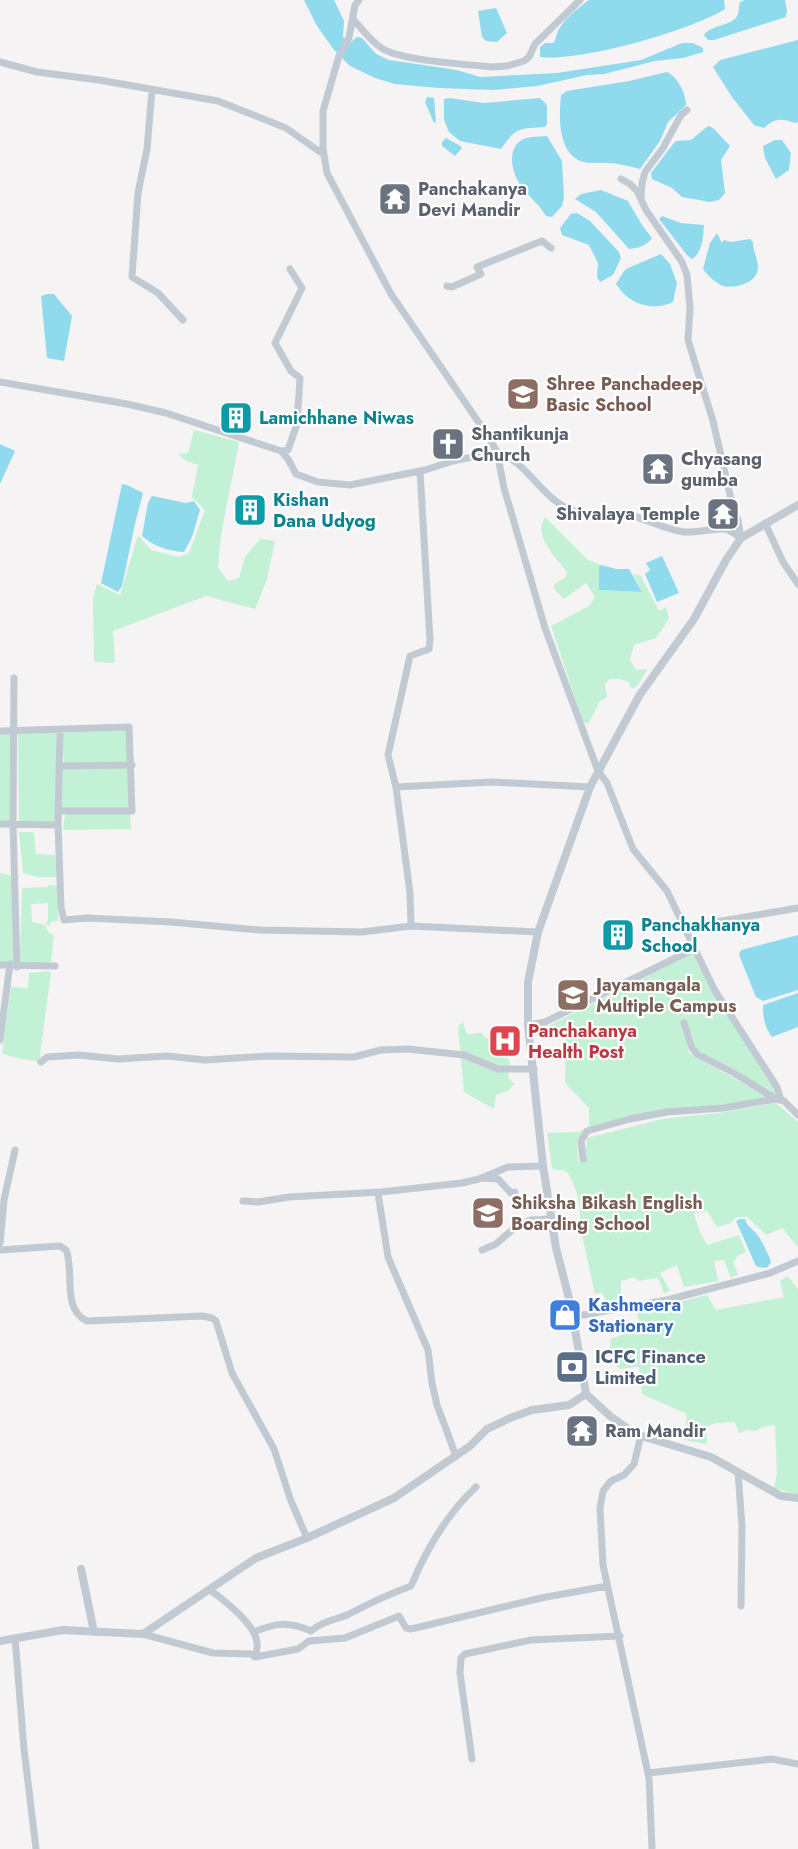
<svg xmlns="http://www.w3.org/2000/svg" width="798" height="1849" viewBox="0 0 798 1849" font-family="Jost,sans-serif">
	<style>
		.green { fill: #c3f1d5 }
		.water { fill: #90daee }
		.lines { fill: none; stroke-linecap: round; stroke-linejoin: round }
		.minor { stroke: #c1cad2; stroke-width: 7 }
		.tertiary { stroke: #c1cad2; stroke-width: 8 }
		.labels { text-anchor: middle; stroke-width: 4.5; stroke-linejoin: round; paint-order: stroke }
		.worship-label { font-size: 18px; font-weight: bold; fill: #5b616d; stroke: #fff; text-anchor: start }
		.education-label { font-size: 18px; font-weight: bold; fill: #785e54; stroke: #fff; text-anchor: start }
		.culture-label { font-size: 18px; font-weight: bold; fill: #0d838f; stroke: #fff; text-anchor: start }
		.health-label { font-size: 18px; font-weight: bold; fill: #be3a42; stroke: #fff; text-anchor: start }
		.shop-label { font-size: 18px; font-weight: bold; fill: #366cbe; stroke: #fff; text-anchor: start }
		.service-label { font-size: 18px; font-weight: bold; fill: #4e5e75; stroke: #fff; text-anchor: start }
	</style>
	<rect width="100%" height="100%" fill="#f5f3f3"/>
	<path class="green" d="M194,430L239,442C232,484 220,526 218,568L228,581L239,578L245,557L260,539L275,541L267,579L255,609L206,596L113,631L115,663L94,662L93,598L97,584L120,595L138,535L151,550L179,557L189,553L205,510L192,497L198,465L186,461L178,454L188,453Z
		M545,517L588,560L602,565L599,567L600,590L642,592L633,574L641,576L659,611L666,607L669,619L656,638L634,645L630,660L636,670L648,669L638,685L632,689L629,682L620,679H610L605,684L607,697L600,701L588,724L583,722L551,626L589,606L595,597L586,583L564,599L553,588L556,583L565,578L567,572C555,556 533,537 545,517Z
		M127,730L129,763H64L62,733Z
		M56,732V823L19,822L18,733Z
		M0,734H11L12,822H0Z
		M62,768H129L130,809L59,808Z
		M65,813H130L131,829L63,830Z
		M19,832H34L36,854L55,855L58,877H38L23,873Z
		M0,873L13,876L14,963L0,962Z
		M48,885L59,886L58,921L51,922L48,927L46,923L48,921V903L31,904L32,922L45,925L49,933L54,935L51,962L20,963L22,888L48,887Z
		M693,953L710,987L774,1087L777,1097L736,1070L697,1050L687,1021L682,1020L689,1053L770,1098L588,1128L577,1140L578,1161L585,1162L587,1138L662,1119L718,1113L776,1103L798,1122V1247L782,1228L766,1235L747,1217H736L731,1223L717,1227L707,1211L694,1213L699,1230L707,1245L739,1235L746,1252L737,1256L736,1260L733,1262L738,1275L731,1278L724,1260L714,1261L718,1281L684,1287L677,1265L660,1273L670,1291L664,1293L658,1278L637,1281L635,1277L621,1281V1302L610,1307L602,1293L595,1294L581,1231L561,1232V1228L580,1221C581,1203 576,1185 566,1171L552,1169L547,1133L579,1132L589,1126V1108L565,1083L566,1038L550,1034L548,1026Z
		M49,971L51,973L39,1062C25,1058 16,1060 2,1053L11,987L28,988L29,973Z
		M463,1022L467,1034L482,1033L484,1037L489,1039L491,1053L495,1055L504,1050L510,1063L508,1077L514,1084L508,1091L496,1095L494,1109L464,1092L458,1026Z
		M788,1276L798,1289V1495L774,1488L777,1473L775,1425L763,1427L756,1431L747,1430L739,1433L735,1422L716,1423L706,1427L707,1444L684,1440L687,1414L642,1394L639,1367L620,1369L611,1361L610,1339L641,1328L637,1313L707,1295L716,1310L784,1297L780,1281Z"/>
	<path class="water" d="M304,0H334L344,21L343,37L350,43L357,37L362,38L376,54L389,60L457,70L480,77L557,73L641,60L682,43H693L703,48V52L683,58L655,61L604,74L587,75L537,86L493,90L439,88L395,84L375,78L350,66L334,50L317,26Z
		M589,0H724L725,9C690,31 580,62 540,57V47L545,43H553C558,37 555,35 559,29C566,17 578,8 589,0Z
		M745,0H785L787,11L786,17L714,40H708L704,35C712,24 730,27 737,16C740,12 738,7 740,2Z
		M496,8L507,33L497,42L486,41L482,37L478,11Z
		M798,40V122L795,123C781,118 775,118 764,128L754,125L732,97L713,67L720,60Z
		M667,72C678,77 686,94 686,105L668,122L660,141L640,169C629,166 618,163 607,163C599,162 591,164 583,162C557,154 559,116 561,95L567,91L629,81Z
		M427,97L434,98L436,122L434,123L425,102Z
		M450,98L484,103L540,98L547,105V124L545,127C519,129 517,126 501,149L460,141L449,132L444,120V99Z
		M708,126L713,128L730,146L721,160L725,193L719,200L710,202L682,197L672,188L652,179L651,173L673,144L676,141L691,140Z
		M547,136L562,161L564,197L562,206L552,217L546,216C539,204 529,197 521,186C511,172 505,144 527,138C533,136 541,137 547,136Z
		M446,138L459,145L462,148L455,156L442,146V142Z
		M775,140H782L791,153L789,170L776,179L765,158L763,146Z
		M601,190L628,201L642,225L652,238C646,246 639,248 629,249L596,212L575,199L581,194Z
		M577,213L590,221L619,252L621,258L613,275L600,282L597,277L598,263L589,245L562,235L560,228L571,214Z
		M662,216L681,223L704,225C703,237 703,252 692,259L687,255L659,219Z
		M717,233L722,243L724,240L731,242L750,239L753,242C752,252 762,264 756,275C751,284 731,290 721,285C715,282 707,275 703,269L710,243Z
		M661,254L670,264L677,283L673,302C652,312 628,304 616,284L624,271L628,268Z
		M47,294H54L72,316L64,361L47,358L41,296Z
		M0,444L15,451L0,484Z
		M122,484L127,485L143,493L135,524L122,586L118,592L101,583Z
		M152,496L186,503L194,501L200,510L192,537L184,552C168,551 153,546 142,536L148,503Z
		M662,556L679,593L657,602L645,574L650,570L646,563Z
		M602,565L616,569H629L642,592L599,590V567Z
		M798,935V990L763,1001L756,997L739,955L741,950Z
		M798,993V1027L772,1037C764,1026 763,1017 763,1005Z
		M740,1219H745C747,1226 749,1226 753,1230C761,1237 767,1252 771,1261L768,1267L763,1268L756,1266L736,1221Z"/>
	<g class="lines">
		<path class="minor" d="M359,0L355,5L349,38L339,56L323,111V149L327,173L391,294L488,436L497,452C530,462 545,507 581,513C594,516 609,510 622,513C643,517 662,529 684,532C697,533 712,528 725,529C730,530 736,535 741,538
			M353,19C362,29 371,42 383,49C404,61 465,64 491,67L507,66L524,61L529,57L535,44L580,0
			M0,62L37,72L99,80L218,101L286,128L323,154
			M152,90L147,149L138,193L132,277L158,293L183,320
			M621,179L630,184L637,191L646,210L682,262L687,275L690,308L688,340L713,421L734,512L738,520L741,538
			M641,197L642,183L645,172L663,148L681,115L687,110
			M447,286L452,287L481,274L477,267L542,241L551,248
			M0,382L127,404L166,413L281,451L288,459L296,474L318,482L350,485L425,470L453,461L497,452L504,488L545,628L598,771L607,783L633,849L667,891L714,989L777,1087L781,1100
			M281,451L288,450L297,424L300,378L291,371L275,343L302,288L290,269
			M420,471L430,640L429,649L410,656L388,755L396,787L492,782L590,787
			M765,523L783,562L798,584
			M14,678L13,824L17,967
			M0,731L129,727L132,811H58
			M60,766L132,765
			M396,787L410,893L411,926L538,932
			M0,824L58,825L61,907L64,920L87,918L171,922L260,930L362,932L411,926
			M58,825L60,730
			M682,923L692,926L798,908
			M0,965L55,966
			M684,1023L692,1048L697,1054L734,1073L776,1099
			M528,1025L545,1022L694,949
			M0,1040L10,964
			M41,1062L47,1057L79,1055L118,1059L167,1056L205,1060L270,1056L354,1057L381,1050L408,1049L464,1055L498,1069H534
			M583,1159L581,1141L587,1131L630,1119L667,1112L723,1108L776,1099L784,1101L798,1115
			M482,1178L498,1179L511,1193L515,1192
			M378,1193L388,1257L428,1350L432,1383L437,1405L456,1456
			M243,1201L258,1202L289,1197L381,1192L462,1183L479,1179L508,1167L543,1166
			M0,1243L4,1200L15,1150
			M0,1250L60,1246L66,1250C75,1271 61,1309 87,1321L202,1316L212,1318L216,1321L232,1373L274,1449L291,1501L307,1538
			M482,1250L496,1244L518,1225L531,1220L552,1219
			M572,1317L667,1300L770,1273L798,1261
			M641,1435L634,1464L624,1475L611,1481L603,1491L600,1508L603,1565L649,1778L652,1849
			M738,1472L742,1526L741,1606
			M210,1590C224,1600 256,1625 257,1643C258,1647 256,1653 255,1657
			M253,1632C277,1623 287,1621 311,1631C322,1621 336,1620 349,1614C370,1603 389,1594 411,1586C426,1550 447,1514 476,1487
			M143,1634L213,1653L251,1654L255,1657L298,1649L309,1641L345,1638L399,1616L406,1628L411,1629L541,1598L607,1586
			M15,1638L24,1749L36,1849
			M472,1759L460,1673L461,1658L465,1654L531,1640L620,1636
			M648,1773L772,1759L798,1764"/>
		<path class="tertiary" d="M586,1394L571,1306L556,1248L543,1166L528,1025V982L538,932L590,787L639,696L694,619L726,560L741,538L798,505
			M586,1394L610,1416L635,1434L711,1457L781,1496L798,1498
			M81,1569L94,1632
			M0,1641L63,1630L143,1634L256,1558L307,1538L394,1498L470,1446L487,1429L510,1418L532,1410L569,1405L586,1394"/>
	</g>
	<defs>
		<g id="temple-square" transform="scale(1.725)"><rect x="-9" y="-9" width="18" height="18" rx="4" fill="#6b7280" stroke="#fff"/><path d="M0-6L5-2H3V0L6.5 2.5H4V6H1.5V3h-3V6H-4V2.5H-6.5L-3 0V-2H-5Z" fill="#fff"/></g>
		<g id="school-square" transform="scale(1.725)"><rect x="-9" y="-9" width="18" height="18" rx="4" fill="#8d6e63" stroke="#fff"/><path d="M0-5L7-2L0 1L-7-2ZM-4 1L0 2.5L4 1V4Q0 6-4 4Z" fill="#fff"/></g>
		<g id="building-square" transform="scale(1.725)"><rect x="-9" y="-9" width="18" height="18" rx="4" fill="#0f9aa8" stroke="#fff"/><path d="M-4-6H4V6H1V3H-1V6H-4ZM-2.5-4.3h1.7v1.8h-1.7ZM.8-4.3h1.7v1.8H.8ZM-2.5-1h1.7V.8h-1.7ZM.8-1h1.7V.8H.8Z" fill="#fff"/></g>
		<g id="church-square" transform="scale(1.725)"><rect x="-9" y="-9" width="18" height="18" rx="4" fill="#6b7280" stroke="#fff"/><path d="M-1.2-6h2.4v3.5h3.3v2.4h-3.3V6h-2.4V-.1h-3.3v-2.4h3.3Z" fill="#fff"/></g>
		<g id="hospital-square" transform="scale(1.725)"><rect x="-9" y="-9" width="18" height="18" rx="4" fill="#e0444e" stroke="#fff"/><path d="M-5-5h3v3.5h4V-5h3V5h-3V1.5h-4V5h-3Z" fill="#fff"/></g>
		<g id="shop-square" transform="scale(1.725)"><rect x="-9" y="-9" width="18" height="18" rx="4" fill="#3f7fe0" stroke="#fff"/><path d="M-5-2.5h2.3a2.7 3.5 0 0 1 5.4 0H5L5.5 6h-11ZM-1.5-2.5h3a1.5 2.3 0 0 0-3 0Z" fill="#fff"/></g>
		<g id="bank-square" transform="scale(1.725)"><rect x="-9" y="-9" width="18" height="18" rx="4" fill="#5c6f8a" stroke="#fff"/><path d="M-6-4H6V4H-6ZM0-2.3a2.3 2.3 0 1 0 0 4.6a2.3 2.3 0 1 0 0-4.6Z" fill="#fff"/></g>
	</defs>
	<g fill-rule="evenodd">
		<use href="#temple-square" x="395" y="199"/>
		<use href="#school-square" x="523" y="394"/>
		<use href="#building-square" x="236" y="418"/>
		<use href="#church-square" x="448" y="444"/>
		<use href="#temple-square" x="658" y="469"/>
		<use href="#building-square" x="250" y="510"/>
		<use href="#temple-square" x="723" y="514"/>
		<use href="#building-square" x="618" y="935"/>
		<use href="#school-square" x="573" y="995"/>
		<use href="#hospital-square" x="505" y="1041"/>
		<use href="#school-square" x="488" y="1213"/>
		<use href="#shop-square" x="565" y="1315"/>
		<use href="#bank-square" x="572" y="1367"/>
		<use href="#temple-square" x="582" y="1431"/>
	</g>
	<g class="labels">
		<g class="worship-label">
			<text x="418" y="195">Panchakanya<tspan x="418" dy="21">Devi Mandir</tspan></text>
			<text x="471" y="440">Shantikunja<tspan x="471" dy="21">Church</tspan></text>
			<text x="681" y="465">Chyasang<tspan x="681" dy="21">gumba</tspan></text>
			<text x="700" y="520" text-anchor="end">Shivalaya Temple</text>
			<text x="605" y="1437">Ram Mandir</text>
		</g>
		<g class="education-label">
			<text x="546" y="390">Shree Panchadeep<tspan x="546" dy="21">Basic School</tspan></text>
			<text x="596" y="991">Jayamangala<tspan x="596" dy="21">Multiple Campus</tspan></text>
			<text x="511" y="1209">Shiksha Bikash English<tspan x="511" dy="21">Boarding School</tspan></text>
		</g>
		<g class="culture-label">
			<text x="259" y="424">Lamichhane Niwas</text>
			<text x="273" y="506">Kishan<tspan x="273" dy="21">Dana Udyog</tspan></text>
			<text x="641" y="931">Panchakhanya<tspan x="641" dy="21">School</tspan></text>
		</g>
		<g class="health-label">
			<text x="528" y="1037">Panchakanya<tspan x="528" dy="21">Health Post</tspan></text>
		</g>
		<g class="shop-label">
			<text x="588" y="1311">Kashmeera<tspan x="588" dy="21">Stationary</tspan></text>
		</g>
		<g class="service-label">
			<text x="595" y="1363">ICFC Finance<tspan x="595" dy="21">Limited</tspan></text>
		</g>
	</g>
</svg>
